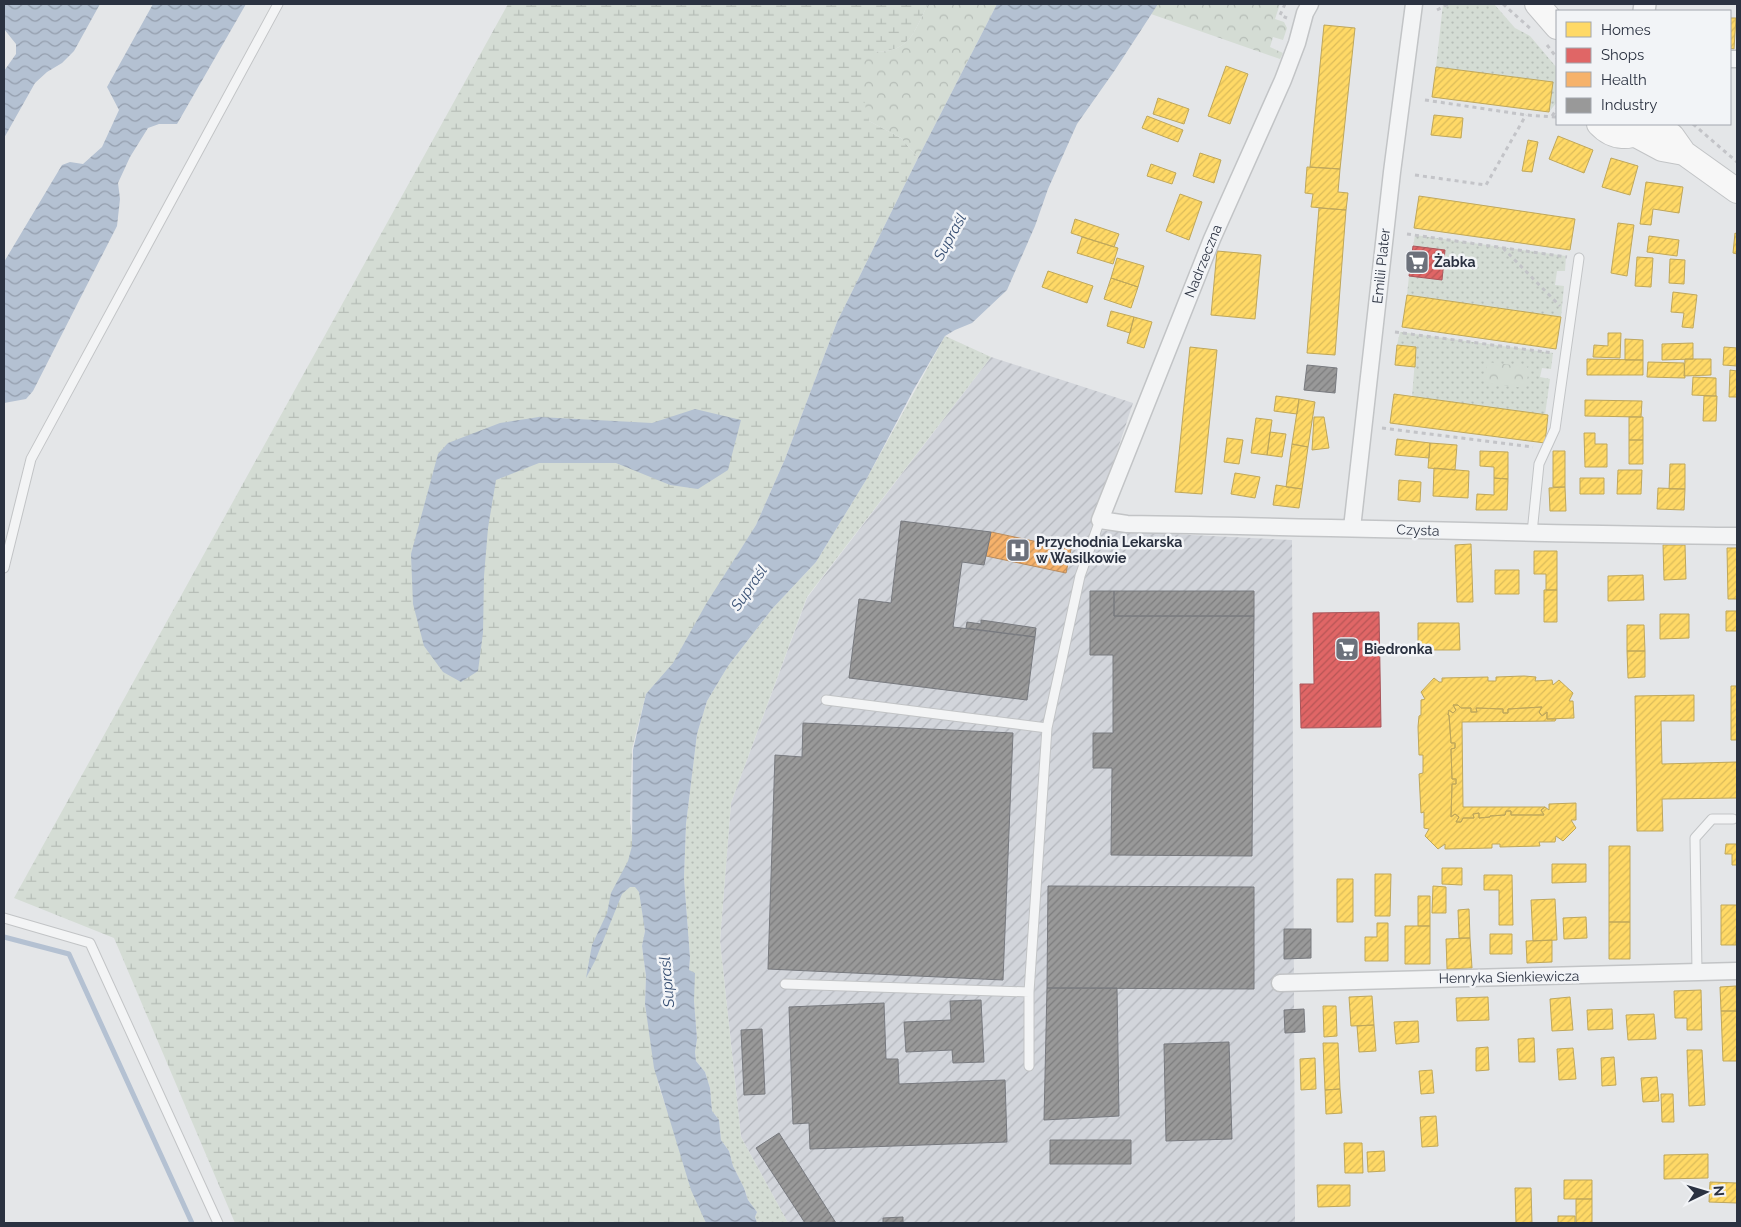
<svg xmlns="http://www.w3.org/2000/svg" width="1741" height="1227" viewBox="0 0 1741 1227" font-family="Raleway,sans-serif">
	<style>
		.industrial { fill: url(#industrial-furrows) }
		.grass { fill: url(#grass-dots) }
		.wetland { fill: url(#wetland-marsh) }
		.park { fill: url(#park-crowns) }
		.water { fill: url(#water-waves) }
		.homes { fill: url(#homes-hatch); stroke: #bfa75b }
		.shops { fill: url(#shops-hatch); stroke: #aa565b }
		.health { fill: url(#health-hatch); stroke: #b98c5e }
		.industry { fill: url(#industry-hatch); stroke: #787a7f }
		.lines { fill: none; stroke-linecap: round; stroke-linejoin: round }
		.stream { stroke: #b4c1d2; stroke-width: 5 }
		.service-casing { stroke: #c2c4c6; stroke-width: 11 }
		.minor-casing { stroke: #c2c4c6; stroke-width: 19 }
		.tertiary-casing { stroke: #c2c4c6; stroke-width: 24 }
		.secondary-casing { stroke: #c2c4c6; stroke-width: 26 }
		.path { stroke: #c3c4c8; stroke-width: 3; stroke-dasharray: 4 4; stroke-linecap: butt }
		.service { stroke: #f3f4f5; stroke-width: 9 }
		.minor { stroke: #f3f4f5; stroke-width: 16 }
		.tertiary { stroke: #f3f4f5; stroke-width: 21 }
		.secondary { stroke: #f7f7f7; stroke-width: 24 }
		.labels { text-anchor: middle; stroke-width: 5; stroke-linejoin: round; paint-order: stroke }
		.street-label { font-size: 14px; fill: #2b3241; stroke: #f2f4f7 }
		.poi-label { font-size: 14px; font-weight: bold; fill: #2b3241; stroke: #f2f4f7; text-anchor: start }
		.water-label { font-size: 15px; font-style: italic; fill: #374f73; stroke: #f2f4f7 }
	</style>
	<defs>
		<pattern id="industrial-furrows" width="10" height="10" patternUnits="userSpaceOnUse" patternTransform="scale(1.25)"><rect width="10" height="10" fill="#d2d5db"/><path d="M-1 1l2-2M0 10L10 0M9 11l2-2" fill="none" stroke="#b4b7bd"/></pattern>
		<pattern id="grass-dots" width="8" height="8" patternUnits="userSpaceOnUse" patternTransform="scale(1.25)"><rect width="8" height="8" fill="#d4dcd4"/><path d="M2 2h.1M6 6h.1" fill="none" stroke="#b6bdb7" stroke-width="1.8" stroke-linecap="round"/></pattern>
		<pattern id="wetland-marsh" width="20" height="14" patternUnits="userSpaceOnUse" patternTransform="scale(1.25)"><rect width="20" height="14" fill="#d4dcd4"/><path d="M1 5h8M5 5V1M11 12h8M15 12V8" fill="none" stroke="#b6bdb7"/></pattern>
		<pattern id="park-crowns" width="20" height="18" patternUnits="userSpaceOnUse" patternTransform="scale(1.25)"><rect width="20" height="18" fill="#d4dcd4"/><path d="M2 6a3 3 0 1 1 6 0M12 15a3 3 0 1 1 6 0" fill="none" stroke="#b6bdb7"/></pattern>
		<pattern id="water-waves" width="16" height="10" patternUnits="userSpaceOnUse" patternTransform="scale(1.25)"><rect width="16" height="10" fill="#b4c1d2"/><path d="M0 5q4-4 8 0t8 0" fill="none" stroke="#939dac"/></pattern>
		<pattern id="homes-hatch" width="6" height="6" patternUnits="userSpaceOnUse" patternTransform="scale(1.25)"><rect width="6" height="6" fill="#ffd966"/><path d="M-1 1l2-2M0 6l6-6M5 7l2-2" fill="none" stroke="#dbbb5a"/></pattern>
		<pattern id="shops-hatch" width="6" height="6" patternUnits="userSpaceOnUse" patternTransform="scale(1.25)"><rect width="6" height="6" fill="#e06666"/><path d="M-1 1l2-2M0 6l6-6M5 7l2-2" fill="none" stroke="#b65556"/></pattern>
		<pattern id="health-hatch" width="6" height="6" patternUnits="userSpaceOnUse" patternTransform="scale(1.25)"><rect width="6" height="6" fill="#f6b26b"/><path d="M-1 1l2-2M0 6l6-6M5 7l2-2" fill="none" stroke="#c7915a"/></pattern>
		<pattern id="industry-hatch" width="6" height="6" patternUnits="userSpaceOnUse" patternTransform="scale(1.25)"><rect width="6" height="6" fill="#999"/><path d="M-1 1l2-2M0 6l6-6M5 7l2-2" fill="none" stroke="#7d7d7e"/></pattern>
	</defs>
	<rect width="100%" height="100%" fill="#e4e6e8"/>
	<path class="industrial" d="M991,357L1133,403L1091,530L1292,540L1295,1223H788L741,1137L720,941L731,803L807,598Z"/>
	<path class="grass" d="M1443,4H1494L1515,28L1530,36L1557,68V102L1549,112L1553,82L1436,67Z
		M1415,235L1566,256L1565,271H1557L1555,285L1564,286L1561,317L1407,295L1409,276L1442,280L1445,250L1413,247Z
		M1400,332L1553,353L1551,369L1542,368L1540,377L1550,379L1545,415L1412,397L1416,347L1397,345Z
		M945,336L991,357L807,597L731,803L720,941L741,1137L788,1223H757L755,1217L757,1212L748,1200L745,1190L733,1166L729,1151L721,1140L719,1120L712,1111L710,1088L705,1072L696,1061L695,1052L697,1039L694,1001V974L689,970L690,958L684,878L686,824L697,734L707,701L728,666L772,609L816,562L866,480Z"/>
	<path class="wetland" d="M508,4H928C913,34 910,53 871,52L869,121L901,138L918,158L837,322L785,459L756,525L703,610L672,666L646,694L632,749L630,822L645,931L642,946L646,976L645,1004L659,1087L706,1223H235L114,938L14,898Z"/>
	<path class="park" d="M928,4H997L918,158L901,138L869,121L862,92L861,67L871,52C910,53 913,34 928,4Z
		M1158,4H1280L1275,19L1284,22L1287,28L1283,40L1273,37L1270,47L1283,53L1280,59L1151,14Z
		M1487,362L1529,367L1526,388L1485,383Z"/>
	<path class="water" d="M4,4H100L74,51L62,63L47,72L35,83L4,138V71L16,54V44L4,29Z
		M153,4H246L177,124H159L148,128L130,157L118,183L120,199L117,226L33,391L26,399L4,403V262L62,165L70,162L83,164L102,147L119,110L107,87Z
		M997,4H1158L1115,70L1077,124L1048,189L1035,226L1007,290L972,323L955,330L945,336L914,389L866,480L816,562L772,609L728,666L707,701L697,734L686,824L684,878L690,958L689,970L695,973L694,1001L697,1039L695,1052L696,1061L705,1072L710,1088L712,1111L719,1120L721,1140L729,1151L733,1166L744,1188L748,1200L757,1212L755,1217L757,1223H706L691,1190L654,1068L645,1004L646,976L642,946L645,931L639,892L635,887H630L622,894L595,961L586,978L592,945L607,913L611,893L628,861L632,846L633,750L646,694L673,663L706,604L756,525L785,459L837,322L918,158Z
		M695,409L741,420L728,470L698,489L670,485L616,463H539L496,480L488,528L484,576L483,633L478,671L461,682L443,672L424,646L413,604L411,554L438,454L448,443L500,423L539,417L652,423Z"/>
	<path class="homes" d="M1730,18H1736L1734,49L1730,48Z
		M1324,25L1355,28L1340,169L1310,167Z
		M1226,66L1248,74L1230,124L1208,116Z
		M1436,67L1553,82L1549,112L1432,97Z
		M1158,98L1189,109L1184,124L1153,114Z
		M1434,115L1463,118L1461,138L1431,135Z
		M1147,116L1183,130L1178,142L1142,128Z
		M1558,136L1593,150L1584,173L1549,159Z
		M1528,140L1538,142L1532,172L1522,171Z
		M1200,153L1221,160L1214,183L1193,176Z
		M1611,158L1638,166L1630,195L1602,187Z
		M1151,164L1176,173L1172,184L1147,176Z
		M1307,167L1340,169L1338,192L1348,193L1346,210L1311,207L1313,194L1305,193Z
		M1646,182L1683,187L1679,213L1653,209L1651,225L1640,224Z
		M1180,194L1202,202L1189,240L1166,231Z
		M1419,196L1575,219L1570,250L1414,228Z
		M1319,208L1346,210L1335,355L1307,353Z
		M1075,219L1119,234L1114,247L1071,233Z
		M1618,223L1634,225L1627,276L1611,273Z
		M1735,233L1737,234V254L1733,253Z
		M1649,236L1679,240L1677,256L1647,252Z
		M1082,237L1118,248L1113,264L1077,253Z
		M1217,251L1261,255L1255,319L1211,315Z
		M1637,257L1653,258L1651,287L1635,286Z
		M1117,258L1144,266L1138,287L1111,278Z
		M1670,259L1685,260L1684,284L1669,283Z
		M1048,271L1093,286L1087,303L1042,287Z
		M1111,278L1138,287L1131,308L1104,299Z
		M1673,292L1697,295L1693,328L1682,327L1684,313L1671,312Z
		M1407,295L1561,317L1556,349L1402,327Z
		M1111,311L1134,317L1130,333L1107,326Z
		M1134,317L1152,322L1144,348L1127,343Z
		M1608,333H1621L1620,358L1593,357L1594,345L1608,346Z
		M1625,339L1643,340V360H1625Z
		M1693,343V359L1662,360V344Z
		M1397,345L1416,347L1415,367L1395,365Z
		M1190,347L1217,350L1202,494L1175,492Z
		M1724,347L1737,348V366L1723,365Z
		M1587,359L1643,360V375H1587Z
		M1685,359H1711V375L1684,376Z
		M1648,362L1684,363L1685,378L1647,377Z
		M1730,370L1737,371V397H1729Z
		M1693,377L1716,378V396L1692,395Z
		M1394,394L1548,415L1545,443L1390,423Z
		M1276,396L1299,399L1297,414L1274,411Z
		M1704,396H1717L1716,421H1703Z
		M1299,399L1315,402L1308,447L1292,444Z
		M1585,400L1642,401L1641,417L1585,416Z
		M1314,417H1324L1329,448L1312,450Z
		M1629,417H1643V440H1629Z
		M1256,418L1272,420L1267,455L1251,453Z
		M1270,432L1286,434L1282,457L1267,455Z
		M1584,433H1595V444H1607V467H1585Z
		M1227,438L1243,440L1239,464L1224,462Z
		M1397,439L1430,443L1429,458L1395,455Z
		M1629,440H1643V464H1629Z
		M1430,443L1457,445L1455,470L1428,468Z
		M1292,444L1308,447L1302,489L1286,487Z
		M1480,451L1508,452V479L1494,478V467L1480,466Z
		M1553,451H1565V487H1553Z
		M1670,464H1685V489H1669Z
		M1434,468L1469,471L1468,498L1433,496Z
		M1618,470H1642L1641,494H1617Z
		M1235,473L1260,477L1255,498L1231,494Z
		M1494,478L1508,479L1507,510H1476L1477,494L1494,495Z
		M1580,478H1604V494H1580Z
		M1399,480L1421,482L1420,502L1398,500Z
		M1276,485L1302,489L1299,508L1273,505Z
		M1565,487L1566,511H1550L1549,488Z
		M1658,488L1685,489L1684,510L1657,509Z
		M1471,544L1473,602H1457L1455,545Z
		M1663,545H1685L1686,579L1664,580Z
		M1727,548H1737V599H1728Z
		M1534,551H1557V590H1546V574H1534Z
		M1495,570H1519V594H1495Z
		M1643,575L1644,600L1608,601V576Z
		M1544,590H1557V622H1544Z
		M1726,611H1737V631H1726Z
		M1660,614H1689V638L1660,639Z
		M1418,623H1459L1460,650H1418Z
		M1627,625H1644L1645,651H1627Z
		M1627,651H1645V677L1628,678Z
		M1524,676L1536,677L1535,681L1552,680L1553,685L1559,680L1573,693L1569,701H1573L1574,718L1547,719V712L1542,716L1539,712L1542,707L1508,709V713H1503V709L1476,708L1477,712H1471V708H1461L1458,705H1453L1456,710L1453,713L1449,710L1448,715H1449L1451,743H1455V748L1451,749L1452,779H1456V784H1452L1451,817L1455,814L1459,817L1456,822H1461L1463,818H1474L1473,814L1479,813V818L1490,817V816L1505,815L1506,811H1511V815H1544L1541,810L1545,807L1549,810V804L1576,803V820H1571L1576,828L1563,841L1556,836L1555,842H1539L1540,846L1500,847V844H1492V848L1445,849V844L1438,849L1425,836L1429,829L1424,828V812L1421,813L1419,774L1423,773V755H1419L1418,727L1419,716L1421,715V700L1425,699L1421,692L1434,678L1439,682H1442V678L1488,677V681H1496V677Z
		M1731,686H1737V740H1731Z
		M1694,695V721H1661L1662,764L1737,762V798L1662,799L1663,831H1637L1635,696Z
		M1453,705H1458L1461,708H1471V712H1477L1476,708L1503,709V713H1508V709L1542,707L1539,712L1542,716L1547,712V719H1556L1555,721L1462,722L1463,807H1545L1541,810L1544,815H1511V811H1506L1505,815L1490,816V817L1479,818V813L1473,814L1474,818H1463L1461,822H1456L1459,817L1455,814L1451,817L1452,784H1456V779H1452L1451,749L1455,748V743H1451L1449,715H1448L1449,710L1453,713L1456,710Z
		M1726,844H1737V865H1732V854H1725Z
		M1609,846H1630V922H1609Z
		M1552,864H1586V882L1552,883Z
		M1442,868H1462V885L1442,884Z
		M1375,874H1391L1390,916H1375Z
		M1484,875H1512L1513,925H1499V890H1484Z
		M1337,879H1353V922H1337Z
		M1433,886L1446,887V913H1432Z
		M1418,896H1430V926H1418Z
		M1555,899L1557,940L1533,941L1531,900Z
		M1721,905H1737L1736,945H1721Z
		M1469,909L1470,938H1459L1458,910Z
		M1586,917L1587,938L1564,939L1563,918Z
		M1609,922H1630V959H1609Z
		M1377,923H1388V961H1365V937H1377Z
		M1405,926H1430V964H1405Z
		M1490,934H1512V954H1490Z
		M1470,938L1472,968L1447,969L1446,939Z
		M1552,940V962L1527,963L1526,941Z
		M1736,986L1737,1011H1721L1720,987Z
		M1701,990L1702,1030H1687V1018H1675L1674,991Z
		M1372,996L1374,1025L1351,1026L1349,997Z
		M1488,997L1489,1020L1457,1021L1456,998Z
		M1570,997L1573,1030L1552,1031L1550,999Z
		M1323,1006H1336L1337,1036L1324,1037Z
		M1612,1009L1613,1029L1588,1030L1587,1010Z
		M1721,1011H1737V1061H1723Z
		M1654,1014L1656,1039L1628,1040L1626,1015Z
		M1418,1021L1419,1042L1396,1044L1394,1022Z
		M1374,1025L1376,1051L1359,1052L1357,1026Z
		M1534,1038L1535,1062H1519L1518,1039Z
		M1323,1043H1338L1340,1089L1325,1090Z
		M1488,1047L1489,1070L1476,1071V1048Z
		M1573,1048L1576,1079L1559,1080L1557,1049Z
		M1687,1050H1702L1705,1105L1689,1106Z
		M1614,1057L1616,1085L1602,1086L1601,1058Z
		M1315,1058L1316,1089L1301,1090L1300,1059Z
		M1432,1070L1434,1093L1421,1094L1419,1071Z
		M1657,1077L1659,1101L1643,1102L1641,1078Z
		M1340,1089L1342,1113L1326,1114L1325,1090Z
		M1661,1094H1673L1674,1122H1662Z
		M1436,1116L1438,1146L1422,1147L1420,1117Z
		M1344,1143H1362L1363,1173H1345Z
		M1384,1151L1385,1171L1368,1172L1367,1152Z
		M1708,1154V1178L1664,1179V1155Z
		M1564,1180H1592V1199H1564Z
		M1710,1182L1737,1183V1203L1709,1202Z
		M1317,1185H1350V1206L1318,1207Z
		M1515,1188H1531L1532,1223H1516Z
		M1576,1199H1592V1223H1576Z
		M1558,1216H1575V1223H1558Z"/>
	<path class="shops" d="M1413,246L1445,250L1442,280L1409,276Z
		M1379,612L1381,727L1301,728L1300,684H1314L1313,613Z"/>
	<path class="health" d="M991,532L1071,549L1066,573L986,556Z"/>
	<path class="industry" d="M1307,365L1337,368L1335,393L1304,390Z
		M901,521L991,532L984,565L962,562L953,627L1035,637L1027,700L849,678L859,599L891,603Z
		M1090,591H1114V616H1254L1252,856L1111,855L1112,768H1093V733H1113V655H1090Z
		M1114,591H1254V616H1114Z
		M981,620L1036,628L1035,637L966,628L967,622L981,624Z
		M803,723L1013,733L1003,980L768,969L775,755L802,757Z
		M1048,886L1254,887V989L1047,988Z
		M1284,929H1311V958L1284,959Z
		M1047,988H1117L1119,1116L1044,1120Z
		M981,1000L984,1062L953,1063L952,1050L906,1052L904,1022L951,1020L950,1001Z
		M884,1003L886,1059H898L899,1084L1005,1080L1007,1142L810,1149L809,1123L793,1124L789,1007Z
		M1304,1009L1305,1032L1285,1033L1284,1010Z
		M762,1029L765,1094L744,1095L741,1030Z
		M1229,1042L1232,1139L1166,1141L1164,1044Z
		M779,1133L836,1223H805L756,1148Z
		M1050,1140H1131V1164H1050Z
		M903,1217V1223H883V1218Z"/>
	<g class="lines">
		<path class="stream" d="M4,937L69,954L192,1223"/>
		<g class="service-casing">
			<path id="service" d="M1532,533L1539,464L1555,429L1579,258
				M4,568L31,459L278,4
				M826,700L1047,728
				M4,918L90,943L218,1223
				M1697,972L1695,838L1712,819H1733
				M785,984L1029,992
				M1029,1066V992L1047,728L1080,576L1100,520"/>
		</g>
		<g class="minor-casing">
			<path id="minor" d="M1310,4L1305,13L1297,43L1283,80L1212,239L1100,520L1127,524C1330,527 1534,534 1737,536
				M1730,59H1737
				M1352,528L1392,172L1414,4
				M1280,983L1737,971"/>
		</g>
		<g class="tertiary-casing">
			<path id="tertiary" d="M1644,11L1645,4"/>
		</g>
		<g class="secondary-casing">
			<path id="secondary" d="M1537,4L1557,27
				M1599,124C1612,138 1633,142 1645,124
				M1657,124L1672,136L1684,153L1737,191
				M1634,134L1662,149L1684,153"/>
		</g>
		<path class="path" d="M1285,4L1280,15L1287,18
			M1503,4L1532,30
			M1437,10L1448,4
			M1547,45L1557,58
			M1425,100L1526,115L1557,117
			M1552,116L1557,109
			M1693,124L1737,162
			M1415,175L1486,185L1526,115
			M1407,234L1567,257
			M1503,248L1560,306
			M1395,332L1553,353
			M1382,428L1533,447"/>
		<use href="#service" class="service"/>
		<use href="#minor" class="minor"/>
		<use href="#tertiary" class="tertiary"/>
		<use href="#secondary" class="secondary"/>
	</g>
	<defs>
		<g id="supermarket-square" transform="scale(1.25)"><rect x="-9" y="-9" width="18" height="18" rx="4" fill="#6c717b" stroke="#f2f4f7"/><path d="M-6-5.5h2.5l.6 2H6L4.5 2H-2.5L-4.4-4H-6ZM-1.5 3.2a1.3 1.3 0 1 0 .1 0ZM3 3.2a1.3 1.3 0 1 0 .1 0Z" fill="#fff"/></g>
		<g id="hospital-square" transform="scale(1.25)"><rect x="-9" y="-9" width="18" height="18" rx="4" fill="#6c717b" stroke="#f2f4f7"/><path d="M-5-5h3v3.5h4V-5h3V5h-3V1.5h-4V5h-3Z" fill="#fff"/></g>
	</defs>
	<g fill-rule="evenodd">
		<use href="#supermarket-square" x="1417" y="262"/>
		<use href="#hospital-square" x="1018" y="550"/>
		<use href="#supermarket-square" x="1347" y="649"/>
	</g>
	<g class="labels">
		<g class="street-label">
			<text transform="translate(1203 261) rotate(-68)" y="5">Nadrzeczna</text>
			<text transform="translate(1381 266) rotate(-84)" y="5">Emilii Plater</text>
			<text transform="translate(1418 530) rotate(2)" y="5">Czysta</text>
			<text transform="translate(1509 977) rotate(-1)" y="5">Henryka Sienkiewicza</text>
		</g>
		<g class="poi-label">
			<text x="1434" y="267">Żabka</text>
			<text x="1036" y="547">Przychodnia Lekarska<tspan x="1036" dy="16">w Wasilkowie</tspan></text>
			<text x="1364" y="654">Biedronka</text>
		</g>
		<g class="water-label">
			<text transform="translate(950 237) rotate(-61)" y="5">Supraśl</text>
			<text transform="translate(749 588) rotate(-55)" y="5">Supraśl</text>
			<text transform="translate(667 982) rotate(-95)" y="5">Supraśl</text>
		</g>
	</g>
	<rect width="1741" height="1227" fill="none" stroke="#2b3241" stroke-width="10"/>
	<rect x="1556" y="10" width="175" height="115" fill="#f2f4f7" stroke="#a2a6ae"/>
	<rect x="1566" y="22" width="25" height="15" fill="#ffd966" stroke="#a2a6ae"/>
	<text x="1601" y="35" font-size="15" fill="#2b3241">Homes</text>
	<rect x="1566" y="48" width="25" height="15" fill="#e06666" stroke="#a2a6ae"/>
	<text x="1601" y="60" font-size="15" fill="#2b3241">Shops</text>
	<rect x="1566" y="72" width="25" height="15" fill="#f6b26b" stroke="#a2a6ae"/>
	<text x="1601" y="85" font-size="15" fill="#2b3241">Health</text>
	<rect x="1566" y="98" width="25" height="15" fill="#999999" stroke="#a2a6ae"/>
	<text x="1601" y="110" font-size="15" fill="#2b3241">Industry</text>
	<g transform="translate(1706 1192) rotate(85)" stroke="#f2f4f7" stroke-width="4" paint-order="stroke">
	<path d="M0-4L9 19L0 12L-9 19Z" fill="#2b3241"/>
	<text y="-8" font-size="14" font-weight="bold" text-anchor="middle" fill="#2b3241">N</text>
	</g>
</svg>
